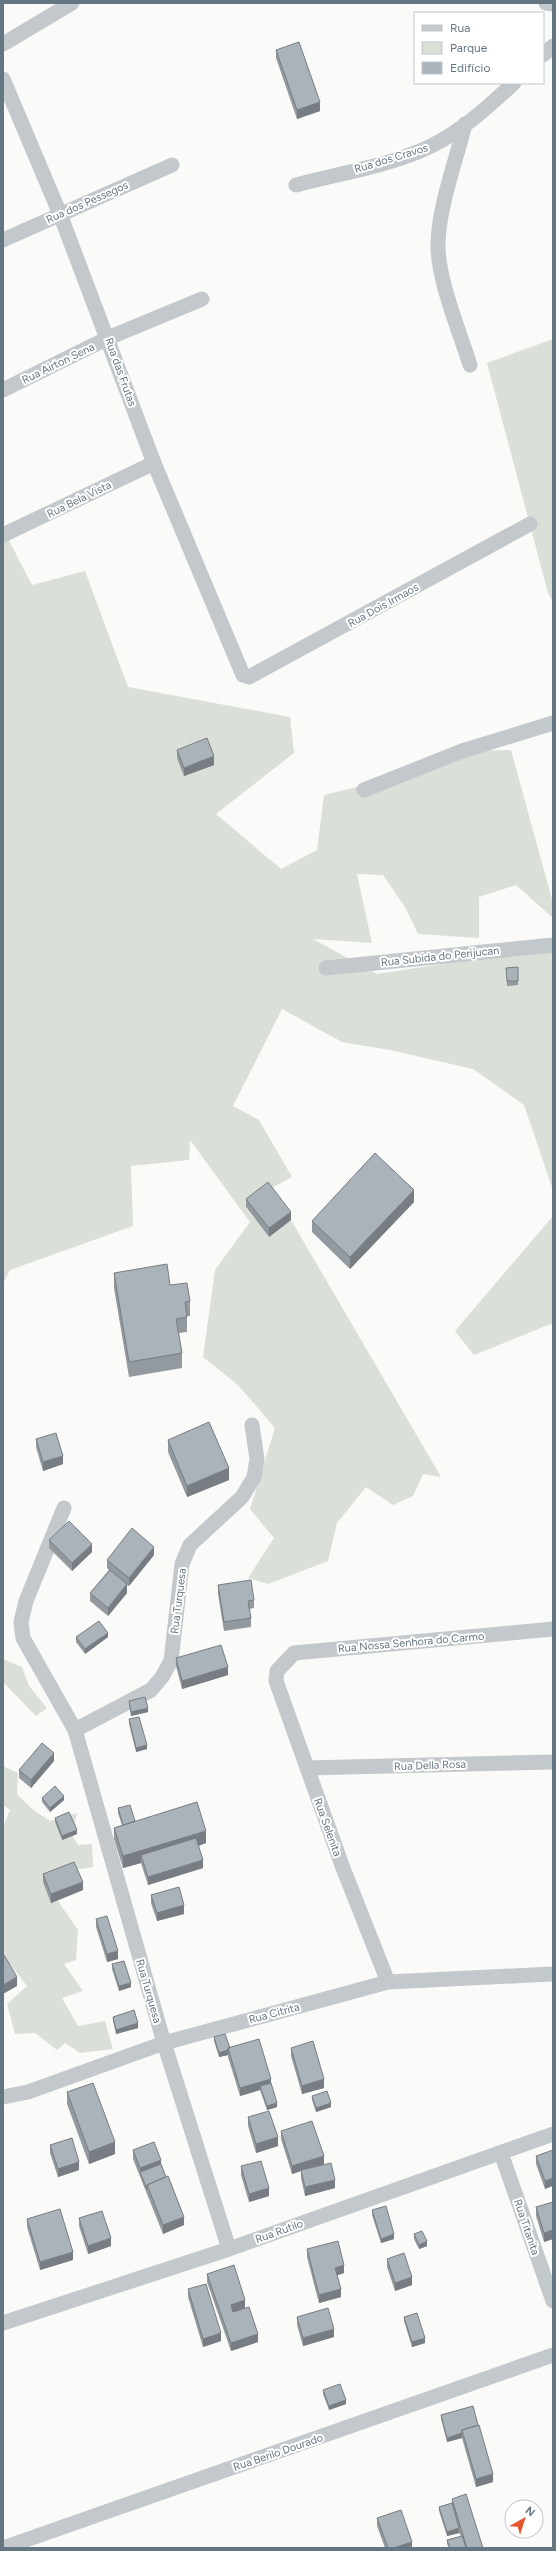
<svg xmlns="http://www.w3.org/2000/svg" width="556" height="2551" viewBox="0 0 556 2551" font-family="Figtree,sans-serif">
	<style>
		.green { fill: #dadfd7 }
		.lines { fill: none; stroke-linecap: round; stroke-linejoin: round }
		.minor { stroke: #c3c8cc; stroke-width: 15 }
		.wall { fill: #929a9f }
		.shaded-wall { fill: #777d82 }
		.building { fill: #aab3b9; stroke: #777d82 }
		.labels { text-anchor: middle; stroke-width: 4; stroke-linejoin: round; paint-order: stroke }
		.street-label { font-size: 11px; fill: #657683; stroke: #fff }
	</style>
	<rect width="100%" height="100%" fill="#fafaf8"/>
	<path class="green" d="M553,339V602L548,593L487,363Z
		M3,529L32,585L85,571L128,687L290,717L294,753L216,814L281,869L317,850L324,795L395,778L462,751L511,750L553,903V918L516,885L479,897V938L418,934L405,907L383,875L357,874L372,943L313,939L377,974L553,947V1190L524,1105L473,1069L390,1050L342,1042L282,1009L233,1106L259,1120L292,1177L268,1190L245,1207L269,1237L291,1220L441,1477L423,1474L413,1496L393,1505L366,1487L337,1523L328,1561L268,1584L248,1578L274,1538L250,1509L275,1428L238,1385L203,1357L215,1270L250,1222L190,1140L189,1160L131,1166L133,1226L10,1270L3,1284Z
		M553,1216V1323L474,1355L455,1331Z
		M3,1659L22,1667L29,1686L47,1708L36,1716L3,1682Z
		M3,1766L18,1773L17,1794L32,1809L50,1821L77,1813L72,1835L78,1845L92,1844L93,1867L66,1871L45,1882L78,1930L76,1960L64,1964L83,1991L62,1998L78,2026L105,2021L113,2049L80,2053L65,2043L57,2050L35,2033L15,2034L7,2004L27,1986L3,1955V1827L10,1810L3,1805Z"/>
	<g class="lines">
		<path class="minor" d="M546,3L553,4
			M3,44L72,3
			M543,55L553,46
			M3,79L60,214L154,463L243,675L249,677L530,524
			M465,124C456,161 439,206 438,243C437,278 459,330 470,365
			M296,185C341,173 390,166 431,146C462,131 489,106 514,83
			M3,240L172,165
			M3,390L108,338L202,299
			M3,535L154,463
			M364,790L462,751L553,723
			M326,968L553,945
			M64,1508L26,1601L21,1622L23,1638L75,1730L164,2043L229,2249
			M75,1730L151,1690L162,1677L171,1661L182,1564L190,1545L242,1497L254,1477L257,1459L252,1425
			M307,1768L553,1762
			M388,1982L343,1868L276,1681L277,1671L294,1653L553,1629
			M3,2097L28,2092L164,2043L388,1982L553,1974
			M501,2153L553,2301
			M3,2323L229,2249L553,2134
			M3,2548L553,2355"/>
	</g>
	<path class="wall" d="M276,50L320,111L297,119L276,58Z
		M177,750L214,765L184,776L177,758Z
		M518,967V985L507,986L506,968Z
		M246,1199L291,1220L269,1237L246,1207Z
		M414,1202L350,1269L312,1232V1221Z
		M114,1273L170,1285L190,1301V1316H187V1332L179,1333L182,1353V1368L129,1377L114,1288Z
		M36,1439L63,1464L43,1471L36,1447Z
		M168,1440L229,1480L187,1497L168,1452Z
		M49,1540L92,1552L72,1571L49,1548Z
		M154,1555L129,1586L127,1585V1593L108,1616L90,1601V1593L109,1570L107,1568V1560Z
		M218,1585L254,1600V1608L249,1609L251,1618V1627L224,1631L218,1594Z
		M76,1637H108L85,1654L76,1642Z
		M176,1658L228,1675L182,1689L176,1666Z
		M129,1701L148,1712L131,1716L129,1705Z
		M129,1719L147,1749L136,1752L129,1724Z
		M54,1761L31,1788L19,1778V1770Z
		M42,1798L64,1800L50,1812L42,1802Z
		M118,1808L135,1821L206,1843L199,1846L203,1868L148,1885L141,1863L123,1868L114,1839V1828L122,1825L118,1813Z
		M55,1818L77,1834L62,1840L55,1822Z
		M43,1874L83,1890L51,1903L43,1882Z
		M151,1895L184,1914L157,1921L151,1903Z
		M96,1919L118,1959L107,1962L96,1927Z
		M112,1964L131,1987L119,1991L112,1969Z
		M113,2017L138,2028L116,2034L113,2021Z
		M214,2037L230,2048L271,2083L277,2107L267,2110L260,2090L240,2096L228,2057V2055L219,2057L214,2041Z
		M291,2048L324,2088L302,2094L291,2056Z
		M67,2092L115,2154L89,2164L67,2104Z
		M312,2096L331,2107L316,2112L312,2100Z
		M248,2117L278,2146L256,2153L248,2126Z
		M281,2131L324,2164L335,2188L305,2196L301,2178V2171L292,2174L281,2139Z
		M50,2145L79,2170L58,2177L50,2153Z
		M133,2150L161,2164L184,2225L163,2234L133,2159Z
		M553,2150L545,2189L536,2164V2156Z
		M241,2166L269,2196L249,2202L241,2175Z
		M553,2202V2239L544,2242L536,2216V2207Z
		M372,2210L394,2239L381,2243L372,2215Z
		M79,2218L111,2246L88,2254L79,2226Z
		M27,2219L73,2260L40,2270L27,2227Z
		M414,2234L427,2246L419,2249L414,2239Z
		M307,2249L344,2273L337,2275L341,2297L319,2303L307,2257Z
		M387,2259L412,2285L395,2291L387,2267Z
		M207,2274L245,2308L258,2342L231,2351L207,2282Z
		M188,2289L221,2341L203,2347L188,2297Z
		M297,2317L334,2337L303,2346L297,2325Z
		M404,2317L425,2343L412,2347L404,2321Z
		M323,2390L346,2404L329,2410L323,2394Z
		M473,2406L493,2482L476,2487L462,2438L447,2442L441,2419V2415Z
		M452,2499L483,2548H449L447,2544V2540L461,2536L459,2533L447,2536L439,2511V2507L452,2503Z
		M377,2518L412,2548H385L377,2526Z"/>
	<path class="shaded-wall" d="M320,102V111L297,119V110Z
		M214,756V765L184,776V768Z
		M414,1190V1202L350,1269V1257Z
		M291,1212V1220L269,1237V1228Z
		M63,1456V1464L43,1471V1462Z
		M229,1468V1480L187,1497V1486Z
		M92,1544V1552L72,1571V1563Z
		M154,1547V1555L129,1586V1578Z
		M127,1584V1593L108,1616V1608Z
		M108,1633V1637L85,1654V1649Z
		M228,1667V1675L182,1689V1681Z
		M148,1708V1712L131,1716V1712Z
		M147,1745V1749L136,1752V1748Z
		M54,1753V1761L31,1788V1780Z
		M64,1796V1800L50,1812V1808Z
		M77,1830V1834L62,1840V1836Z
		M206,1831V1843L143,1862L141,1855V1863L123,1868V1856Z
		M203,1860V1868L148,1885V1877Z
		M83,1882V1890L51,1903V1894Z
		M184,1905V1914L157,1921V1913Z
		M118,1951V1959L107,1962V1954Z
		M17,1977V1986L3,1994V1985Z
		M131,1983V1987L119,1991V1986Z
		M138,2023V2028L116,2034V2030Z
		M228,2050V2055L219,2057V2053Z
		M271,2079V2087L260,2086V2090L240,2096V2088Z
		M324,2079V2088L302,2094V2086Z
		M277,2103V2107L267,2110V2106Z
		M331,2103V2107L316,2112V2108Z
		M278,2137V2146L256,2153V2144Z
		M115,2142V2154L89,2164V2152Z
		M324,2156V2164L301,2170V2171L292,2174V2166Z
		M161,2160V2168L140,2172V2168Z
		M79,2162V2170L58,2177V2169Z
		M553,2178V2186L545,2189V2181Z
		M335,2180V2188L305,2196V2187Z
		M269,2188V2196L249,2202V2194Z
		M184,2217V2225L163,2234V2225Z
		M553,2230V2239L544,2242V2233Z
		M394,2234V2239L381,2243V2239Z
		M111,2238V2246L88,2254V2246Z
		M427,2241V2246L419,2249V2245Z
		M73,2252V2260L40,2270V2262Z
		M344,2265V2273L335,2276V2268Z
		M412,2277V2285L395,2291V2283Z
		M341,2289V2297L319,2303V2295Z
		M245,2300V2308L231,2313V2305Z
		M334,2329V2337L303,2346V2338Z
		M221,2333V2341L203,2347V2339Z
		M258,2334V2342L231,2351V2343Z
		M425,2338V2343L412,2347V2342Z
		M346,2400V2404L329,2410V2406Z
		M462,2433V2438L447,2442V2438Z
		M493,2474V2482L476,2487V2479Z
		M459,2528V2533L447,2536V2532Z
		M412,2542V2548H393Z"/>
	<path class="building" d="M299,42L320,102L297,110L276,50Z
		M207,738L214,756L184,768L177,750Z
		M518,967V981H507L506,968Z
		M375,1153L414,1190L350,1257L312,1221Z
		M268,1182L291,1212L269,1228L246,1199Z
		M167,1264L170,1285L187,1283L190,1301L185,1302L187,1317L176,1319L182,1353L129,1362L114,1273Z
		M209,1422L229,1468L187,1486L168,1440Z
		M56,1433L63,1456L43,1462L36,1439Z
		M69,1521L92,1544L72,1563L49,1540Z
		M132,1528L154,1547L129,1578L107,1560Z
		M110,1570L127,1584L108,1608L90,1593Z
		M251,1580L254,1600L248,1601L251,1618L224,1622L218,1585Z
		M99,1621L108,1633L85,1649L76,1637Z
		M221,1645L228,1667L182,1681L176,1658Z
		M145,1697L148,1708L131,1712L129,1701Z
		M139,1717L147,1745L136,1748L129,1719Z
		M42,1743L54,1753L31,1780L19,1770Z
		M55,1786L64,1796L50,1808L42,1798Z
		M197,1802L206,1831L123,1856L114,1828Z
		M130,1805L135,1821L123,1825L118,1808Z
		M69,1812L77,1830L62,1836L55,1818Z
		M196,1838L203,1860L148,1877L141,1855Z
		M74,1862L83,1882L51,1894L43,1874Z
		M179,1887L184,1905L157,1913L151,1895Z
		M107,1916L118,1951L107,1954L96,1919Z
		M3,1955H4L17,1977L3,1985Z
		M124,1961L131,1983L119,1986L112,1964Z
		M134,2010L138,2023L116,2030L113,2017Z
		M225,2034L230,2048H228V2050L219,2053L214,2037Z
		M259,2039L271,2079L240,2088L228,2048Z
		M313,2041L324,2079L302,2086L291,2048Z
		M93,2083L115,2142L89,2152L67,2092Z
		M271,2083L277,2103L267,2106L260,2086Z
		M327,2091L331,2103L316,2108L312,2096Z
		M269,2111L278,2137L256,2144L248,2117Z
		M312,2121L324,2156L292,2166L281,2131Z
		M72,2138L79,2162L58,2169L50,2145Z
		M154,2142L161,2160L140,2168L133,2150Z
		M553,2150V2178L545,2181L536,2156Z
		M261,2161L269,2188L249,2194L241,2166Z
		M331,2163L335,2180L305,2187L301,2170Z
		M161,2164L166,2177L147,2185V2189L140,2172Z
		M168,2176L184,2217L163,2225L147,2185Z
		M553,2202V2230L544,2233L536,2207Z
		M386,2206L394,2234L381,2239L372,2210Z
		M60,2209L73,2252L40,2262L27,2219Z
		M102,2211L111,2238L88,2246L79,2218Z
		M422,2231L427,2241L419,2245L414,2234Z
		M338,2241L344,2265L335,2268L341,2289L319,2295L307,2249Z
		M404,2253L412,2277L395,2283L387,2259Z
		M234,2265L245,2300L231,2305L233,2312L249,2307L258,2334L231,2343L207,2274Z
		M206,2284L221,2333L203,2339L188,2289Z
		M328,2308L334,2329L303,2338L297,2317Z
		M417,2313L425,2338L412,2342L404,2317Z
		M340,2384L346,2400L329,2406L323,2390Z
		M473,2406L478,2425L462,2430V2433L447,2438L441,2415Z
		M479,2425L493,2474L476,2479L462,2430Z
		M466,2494L483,2548H467L452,2499Z
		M452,2503L459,2528L447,2532L439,2507Z
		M401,2510L412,2542L393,2548H388L377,2518Z
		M462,2536L466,2548H450L447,2540Z"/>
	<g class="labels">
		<g class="street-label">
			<text transform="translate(391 158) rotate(-17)" y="4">Rua dos Cravos</text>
			<text transform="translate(87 202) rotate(-24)" y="4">Rua dos Pessegos</text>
			<text transform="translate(58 363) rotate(-26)" y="4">Rua Airton Sena</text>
			<text transform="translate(121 372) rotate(70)" y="4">Rua das Frutas</text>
			<text transform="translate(79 499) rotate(-26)" y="4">Rua Bela Vista</text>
			<text transform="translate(383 605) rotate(-29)" y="4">Rua Dois Irmaos</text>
			<text transform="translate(440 956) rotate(-6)" y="4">Rua Subida do Perijucan</text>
			<text transform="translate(178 1601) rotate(-83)" y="4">Rua Turquesa</text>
			<text transform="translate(411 1642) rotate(-5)" y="4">Rua Nossa Senhora do Carmo</text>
			<text transform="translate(430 1765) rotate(-2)" y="4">Rua Della Rosa</text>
			<text transform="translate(328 1827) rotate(70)" y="4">Rua Selenita</text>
			<text transform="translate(149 1991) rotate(74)" y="4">Rua Turquesa</text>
			<text transform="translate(274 2013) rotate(-15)" y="4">Rua Citrita</text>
			<text transform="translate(527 2227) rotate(71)" y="4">Rua Titanita</text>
			<text transform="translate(279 2231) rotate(-20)" y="4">Rua Rutilo</text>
			<text transform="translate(278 2452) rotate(-19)" y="4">Rua Berilo Dourado</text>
		</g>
	</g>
	<rect width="556" height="2551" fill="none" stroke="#657683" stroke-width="8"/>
	<rect x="414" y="12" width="130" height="72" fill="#ffffff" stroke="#c1c8cd"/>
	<rect x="422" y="25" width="20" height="6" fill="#c3c8cc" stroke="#c1c8cd"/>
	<text x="450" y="32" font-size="12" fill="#657683">Rua</text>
	<rect x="422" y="42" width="20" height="12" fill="#dadfd7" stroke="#c1c8cd"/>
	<text x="450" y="52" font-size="12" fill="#657683">Parque</text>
	<rect x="422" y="62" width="20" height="12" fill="#aab3b9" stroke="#c1c8cd"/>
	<text x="450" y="72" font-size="12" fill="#657683">Edifício</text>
	<g transform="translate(524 2519) rotate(39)"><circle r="19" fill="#ffffff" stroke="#c1c8cd"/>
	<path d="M0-3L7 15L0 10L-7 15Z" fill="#e4572e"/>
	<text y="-6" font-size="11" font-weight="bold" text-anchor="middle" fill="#657683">N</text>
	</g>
</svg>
